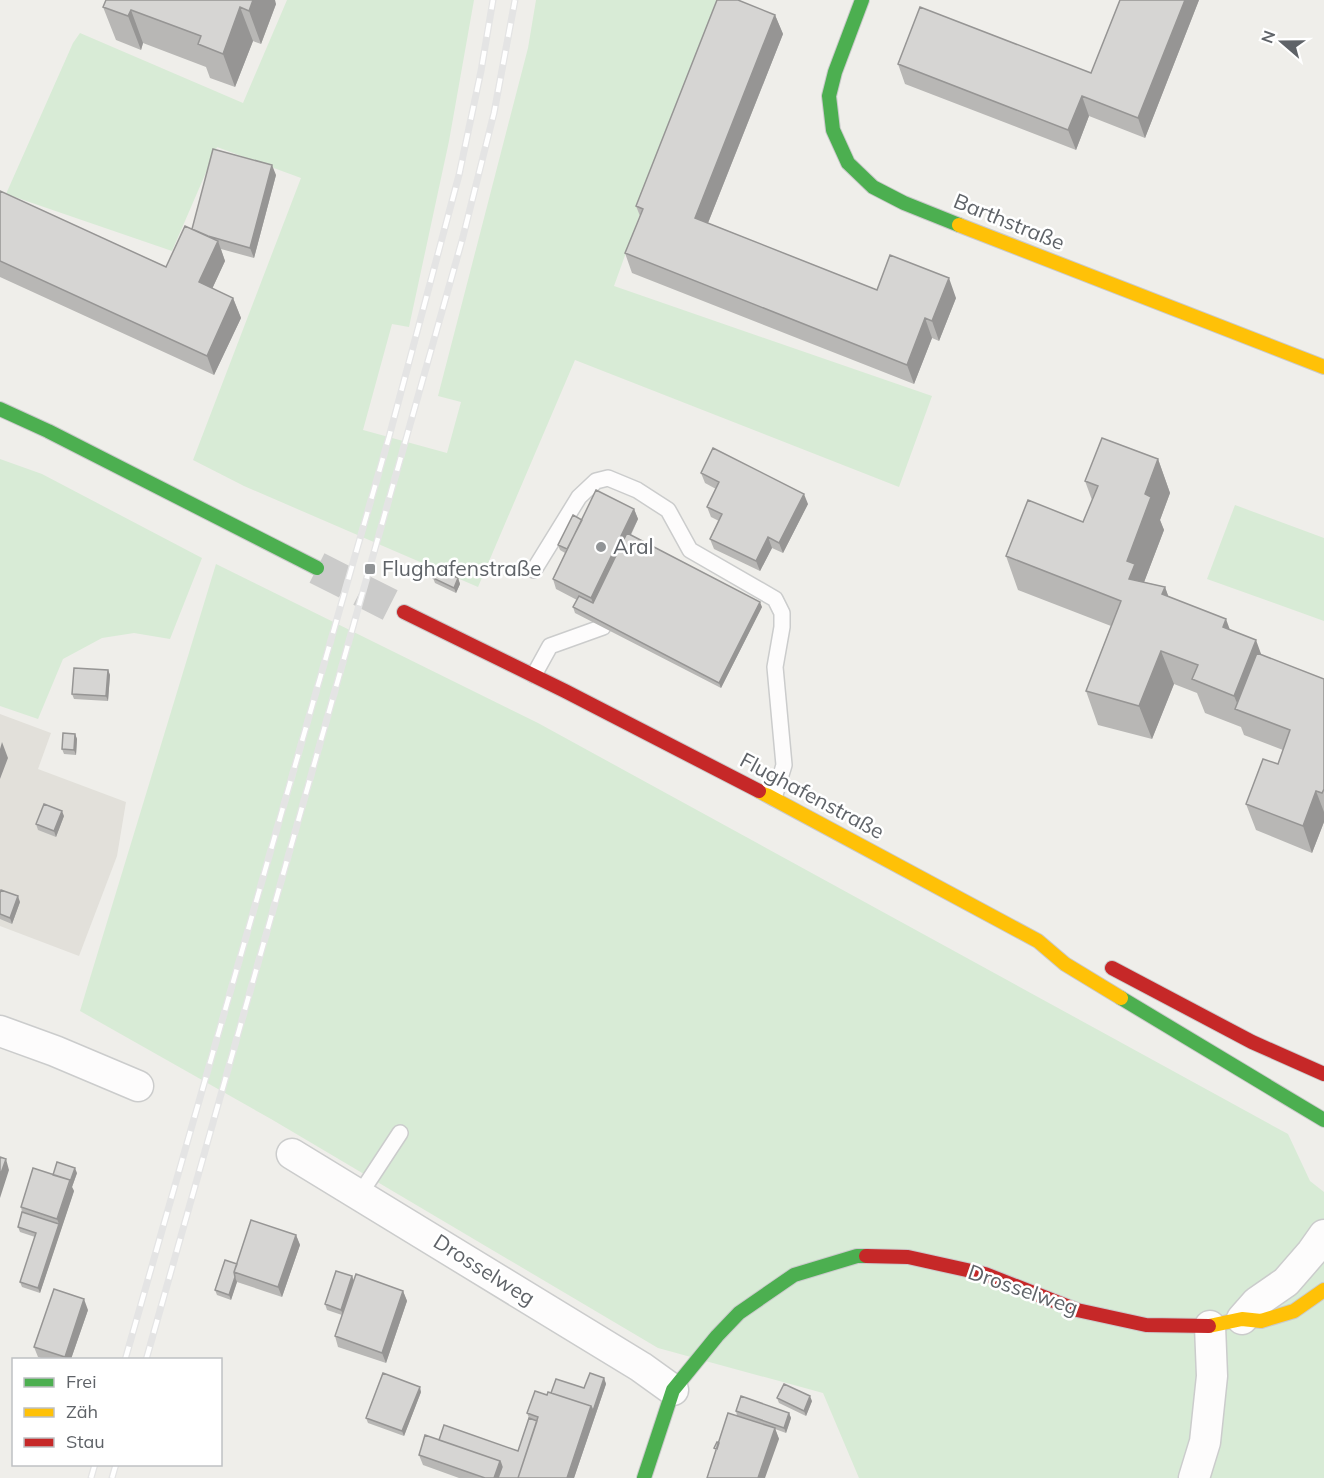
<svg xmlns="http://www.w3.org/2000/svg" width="1324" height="1478" viewBox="0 0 1324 1478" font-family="Mulish,sans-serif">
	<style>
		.education { fill: #e2e0da }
		.green { fill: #d8ebd6 }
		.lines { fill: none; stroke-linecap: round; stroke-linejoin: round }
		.secondary-tunnel { stroke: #cbcbca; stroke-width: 33; stroke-dasharray: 33 16; stroke-linecap: butt }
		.lane-casing { stroke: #cbcccc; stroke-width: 18 }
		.street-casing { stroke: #cbcccc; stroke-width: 33 }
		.fast-casing { stroke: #cacacb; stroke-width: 16 }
		.slow-casing { stroke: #cacacb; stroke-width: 16 }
		.jam-casing { stroke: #cacacb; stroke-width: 16 }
		.lane { stroke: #fdfcfc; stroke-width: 15 }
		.street { stroke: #fdfcfc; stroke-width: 30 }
		.fast { stroke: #4caf50; stroke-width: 14 }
		.slow { stroke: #ffc107; stroke-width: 14 }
		.jam { stroke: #c62828; stroke-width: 14 }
		.rail-casing { stroke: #e4e4e4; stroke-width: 7 }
		.rail { stroke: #fff; stroke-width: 4.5; stroke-dasharray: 14; stroke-linecap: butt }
		.wall { fill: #b8b7b5 }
		.shaded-wall { fill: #969594 }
		.building { fill: #d6d5d3; stroke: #969594; stroke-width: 1.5 }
		.poi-dot { fill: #919496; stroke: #fff; stroke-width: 2 }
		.labels { text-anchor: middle; stroke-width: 5; stroke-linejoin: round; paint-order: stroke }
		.street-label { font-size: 21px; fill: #5f6368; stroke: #fff }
		.poi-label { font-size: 21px; fill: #5f6368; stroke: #fff; text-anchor: start }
	</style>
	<rect width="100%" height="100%" fill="#efeeea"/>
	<path class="education" d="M0,714L51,733L38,769L126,802L117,856L79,956L0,926Z"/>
	<path class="green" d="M287,0H474L449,141L409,327L392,324L363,430L447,453L461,402L438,396L528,48L536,0H717L614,286L932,396L899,487L575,360L478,587L244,486L193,460L301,178L217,147L172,251L6,194L73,43L80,33L243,103Z
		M0,459L42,474L202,558L170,639L134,633L102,638L63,659L38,719L0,706Z
		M1235,505L1324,538V621L1207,579Z
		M216,564L538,723L1288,1134L1310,1181L1324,1192V1478H859L823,1393L658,1348L271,1119L80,1011Z"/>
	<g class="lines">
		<path class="secondary-tunnel" d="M317,568L404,612"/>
		<g class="lane-casing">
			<path id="lane" d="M534,570L579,497L596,481L608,478L637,490L668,510L690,550L775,599L782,613V627L775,667L784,765L774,798
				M534,675L550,646L603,627
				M360,1194L400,1133"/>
		</g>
		<g class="street-casing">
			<path id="street" d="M0,1031L55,1051L138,1086
				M292,1154L641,1367L673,1390
				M1242,1319L1257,1302L1286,1282L1312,1252L1324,1235
				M1194,1478L1205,1442L1212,1376L1210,1326"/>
		</g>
		<g class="fast-casing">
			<path id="fast" d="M862,0L835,72L829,96L833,130L848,163L873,187L904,203L959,225
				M0,409L48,431L317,568
				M1121,998L1324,1120
				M644,1478L673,1390L717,1336L739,1313L794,1275L857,1256H866"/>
		</g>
		<g class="slow-casing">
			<path id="slow" d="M959,225L1324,367
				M759,791L1038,941L1065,964L1121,998
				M1209,1326L1242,1319L1261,1321L1294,1311L1324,1290"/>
		</g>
		<g class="jam-casing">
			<path id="jam" d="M404,612L565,691L759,791
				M1112,968L1252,1042L1324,1074
				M866,1256L908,1257L985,1274L1077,1310L1146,1325L1209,1326"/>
		</g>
		<use href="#lane" class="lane"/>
		<use href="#street" class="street"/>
		<use href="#fast" class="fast"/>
		<use href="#slow" class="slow"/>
		<use href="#jam" class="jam"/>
		<g class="rail-casing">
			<path id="rail" d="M125,1360L389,437L459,175L481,71L493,0
				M146,1360L463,237L494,113L515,0
				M91,1478L95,1464
				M112,1478L116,1464"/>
		</g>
		<use href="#rail" class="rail"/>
	</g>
	<path class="wall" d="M1120,0H1199L1145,138L1089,116L1076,150L905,84L898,64L1091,73Z
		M276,4L261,44L253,41L235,87L210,78L206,67L143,43L141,50L116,40L103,7Z
		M775,15L783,34L708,223L877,290L956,298L939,341L932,338L914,384L632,273L625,253L640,216L636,206Z
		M276,175L254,258L221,249L225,261L212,289L233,298L241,318L214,375L0,277V191L166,267L192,229Z
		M1158,459L1170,493L1160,520L1164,530L1144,582L1165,587L1168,596L1229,629L1261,655L1324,679V822L1312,853L1256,830L1246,804L1278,764L1283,750L1244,735L1241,727L1205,713L1197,693L1174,684L1152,739L1098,725L1086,691L1111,626L1018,590L1006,556L1083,522L1092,500L1085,481Z
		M701,473L808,504L783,553L772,548L760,571L714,549L710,539L719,521L711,517L707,507L716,489L705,483Z
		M634,509L638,519L631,535L762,607L721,688L575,613L573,607L577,600L556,589L553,579L565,553L560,550L558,545L582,520Z
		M433,578H458L460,584L456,593L435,583Z
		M108,670L110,675L108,701L74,699L72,694Z
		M75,734L77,739L76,755L64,754L62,749Z
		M64,816L56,837L38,830L36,824Z
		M0,893L20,902L12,924L0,919Z
		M77,1173L72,1187L74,1191L40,1293L22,1287L20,1282L35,1237L20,1232L18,1227L22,1212L21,1207L53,1175Z
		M296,1235L300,1245L282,1297L237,1282L231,1300L217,1295L215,1290L237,1264Z
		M352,1276L354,1281L403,1291L407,1301L386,1363L338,1347L335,1336L342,1315L327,1310L325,1304Z
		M88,1310L71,1359H44L38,1357L34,1347Z
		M604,1378L606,1384L574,1478H459L423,1465L419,1455L439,1440L518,1451L529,1418L527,1413L547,1395L551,1393L584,1388Z
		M421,1392L404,1436L368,1423L366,1418Z
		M777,1398L812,1401L806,1416L779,1403Z
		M736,1411L789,1413L791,1418L786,1433L775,1429L779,1439L716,1452L714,1448L737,1416Z"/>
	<path class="shaded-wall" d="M253,0H275L276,4L261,44L249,11Z
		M1185,0H1199L1145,138L1138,118Z
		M240,7L253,41L235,87L223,54Z
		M131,10L143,43L141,50L128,16Z
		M775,15L783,34L702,238L695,218Z
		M1082,96L1089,116L1076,150L1068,130Z
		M272,165L276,175L254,258L250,248Z
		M218,241L225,261L206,302L199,282Z
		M949,278L956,298L939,341L932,321Z
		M233,298L241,318L214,375L207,356Z
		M925,318L932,338L914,384L907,365Z
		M1158,459L1170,493L1160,520L1164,530L1143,585L1129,579L1127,561L1145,494Z
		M804,494L808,504L783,553L779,543Z
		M634,509L638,519L595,608L591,598Z
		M768,537L772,548L760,571L756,561Z
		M458,578L460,584L456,593L454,588Z
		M1165,587L1177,620L1162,594Z
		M760,602L762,607L721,688L719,683Z
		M1226,619L1238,652L1223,627Z
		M1256,640L1268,673L1240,710L1234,696Z
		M1161,651L1174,684L1152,739L1139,706Z
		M108,670L110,675L108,701L106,696Z
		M75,734L77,739L76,755L74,750Z
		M2,742L8,758L0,779V749Z
		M1316,791L1324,812V822L1312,853L1303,826Z
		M62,811L64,816L56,837L54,831Z
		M18,896L20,902L12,924L10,918Z
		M6,1159L9,1170L0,1198V1176Z
		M75,1168L77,1173L72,1187L74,1191L40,1293L38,1288L59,1224L57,1219Z
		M296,1235L300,1245L282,1297L278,1287Z
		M352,1276L354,1282L343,1315L341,1310Z
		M235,1277L237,1282L231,1300L229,1295Z
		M403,1291L407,1301L386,1363L382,1353Z
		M84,1299L88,1310L71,1359H66L65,1357Z
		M604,1378L606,1384L574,1478H567L591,1406Z
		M420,1387L421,1392L404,1436L402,1431Z
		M810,1396L812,1401L806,1416L804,1411Z
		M789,1413L791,1418L786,1433L784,1428Z
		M775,1428L779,1439L765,1478H758Z
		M500,1461L504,1472L502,1478H494Z"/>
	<path class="building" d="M106,0H253L249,11L240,7L223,54L198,44L201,36L131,10L128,16L103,7Z
		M717,0H738L775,15L695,218L877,290L890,255L949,278L932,321L925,318L907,365L625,253L643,209L636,206Z
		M1120,0H1185L1138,118L1082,96L1068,130L898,64L920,7L1091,73Z
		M213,149L272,165L250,248L208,236L192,229Z
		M0,191L166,267L185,226L218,241L199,282L233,298L207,356L0,261Z
		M1102,438L1158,459L1145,494L1151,497L1127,561L1135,564L1129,579L1165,587L1162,594L1226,619L1223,627L1256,640L1234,696L1192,679L1198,665L1161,651L1139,706L1086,691L1121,601L1006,556L1028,500L1083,522L1098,486L1085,481Z
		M713,448L804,494L779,543L768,537L756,561L710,539L722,514L707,507L719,482L701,473Z
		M596,490L634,509L591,598L553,579Z
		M573,515L582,520L567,549L558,545Z
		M627,533L760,602L719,683L573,607L579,596L593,603Z
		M438,569L458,578L454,588L433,578Z
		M1257,653L1324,679V789L1322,793L1316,791L1303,826L1246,804L1263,759L1278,764L1290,730L1235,709Z
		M74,668L108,670L106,696L72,694Z
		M63,733L75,734L74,750L62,749Z
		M44,804L62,811L54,831L36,824Z
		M1,890L18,896L10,918L0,914V893Z
		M0,1157L6,1159L0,1176Z
		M57,1162L75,1168L70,1182V1180L53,1175Z
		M33,1168L70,1180L57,1219L21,1207Z
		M22,1212L59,1224L38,1288L20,1282L36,1233L18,1227Z
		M251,1220L296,1235L278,1287L234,1272Z
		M225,1260L237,1264L234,1272L235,1277L229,1295L215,1290Z
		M336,1271L352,1276L341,1310L325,1304Z
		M356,1274L403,1291L382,1353L335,1336Z
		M54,1289L84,1299L65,1357L34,1347Z
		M383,1373L420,1387L402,1431L366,1418Z
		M590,1373L604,1378L593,1411L591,1406L551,1393L556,1379L584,1388Z
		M784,1384L810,1396L804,1411L777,1398Z
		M535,1391L547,1395L548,1392L591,1406L567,1478H518L538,1417L527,1413Z
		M741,1396L789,1413L784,1428L736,1411Z
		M728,1413L775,1428L758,1478H707Z
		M529,1418L537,1421L518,1478H498L502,1467L500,1461L439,1440L444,1425L518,1451Z
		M425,1435L500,1461L494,1478H485L419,1455Z
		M717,1442L719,1443L717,1449L714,1448Z"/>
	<g class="poi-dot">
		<circle cx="601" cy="547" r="6"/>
		<rect x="364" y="563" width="12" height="12" rx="3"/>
	</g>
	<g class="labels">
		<g class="street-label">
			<text transform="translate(1009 222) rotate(22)" y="7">Barthstraße</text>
			<text transform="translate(812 796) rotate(28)" y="7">Flughafenstraße</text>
			<text transform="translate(484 1270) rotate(32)" y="7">Drosselweg</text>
			<text transform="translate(1023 1290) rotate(19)" y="7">Drosselweg</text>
		</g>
		<g class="poi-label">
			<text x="613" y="554">Aral</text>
			<text x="382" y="576">Flughafenstraße</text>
		</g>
	</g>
	<rect x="12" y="1358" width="210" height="108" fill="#ffffff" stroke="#bfc1c3" stroke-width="1.5"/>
	<rect x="24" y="1378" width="30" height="9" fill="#4caf50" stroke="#bfc1c3" stroke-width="1.5"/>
	<text x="66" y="1388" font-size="18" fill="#5f6368">Frei</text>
	<rect x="24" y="1408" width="30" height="9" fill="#ffc107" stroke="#bfc1c3" stroke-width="1.5"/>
	<text x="66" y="1418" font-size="18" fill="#5f6368">Zäh</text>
	<rect x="24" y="1438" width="30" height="9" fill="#c62828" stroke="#bfc1c3" stroke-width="1.5"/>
	<text x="66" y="1448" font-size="18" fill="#5f6368">Stau</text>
	<g transform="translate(1282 42) rotate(290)" stroke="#ffffff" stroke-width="4.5" paint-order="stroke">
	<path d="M0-4.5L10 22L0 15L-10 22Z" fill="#5f6368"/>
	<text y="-9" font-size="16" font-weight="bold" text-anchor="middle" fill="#5f6368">N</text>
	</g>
</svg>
